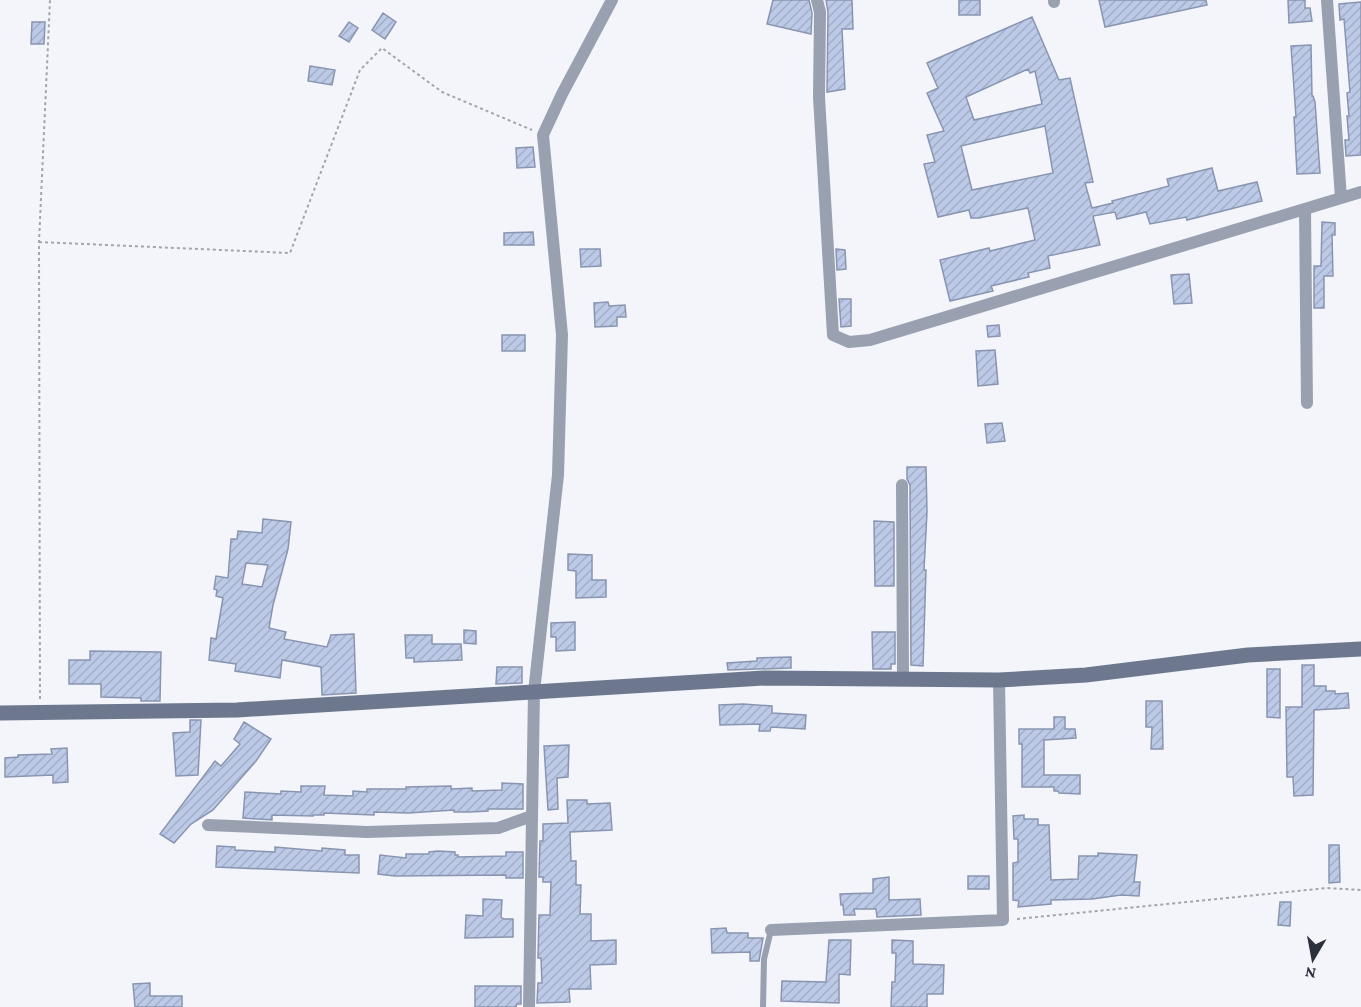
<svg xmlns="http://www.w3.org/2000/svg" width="1361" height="1007" viewBox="0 0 1361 1007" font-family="'Crimson Pro',serif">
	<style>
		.building { fill: url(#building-hatch); stroke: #8995b0; stroke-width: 1.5; fill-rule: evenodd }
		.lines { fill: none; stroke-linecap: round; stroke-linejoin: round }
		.path { stroke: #a2a5ad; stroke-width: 2; stroke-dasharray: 3 3; stroke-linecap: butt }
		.lane { stroke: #99a1b1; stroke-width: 6 }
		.street { stroke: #99a1b1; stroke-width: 12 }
		.secondary { stroke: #6d788f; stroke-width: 15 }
	</style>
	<defs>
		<pattern id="building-hatch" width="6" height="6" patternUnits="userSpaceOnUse" patternTransform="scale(1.5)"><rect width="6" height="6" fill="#bdcae7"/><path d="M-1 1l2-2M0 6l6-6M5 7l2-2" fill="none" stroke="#a3aec7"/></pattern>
	</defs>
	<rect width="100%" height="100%" fill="#f3f5fb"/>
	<path class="building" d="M773,0H809L812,13L811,34L767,24Z
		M826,0H852L853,29H842L845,89L827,92L828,12Z
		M959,0H980V15H959Z
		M1099,0H1206L1207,5L1105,27Z
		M1288,0H1305V8H1310L1312,21L1289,23Z
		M1361,2V155L1346,156L1345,140H1349L1347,116H1349L1347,93L1350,92L1344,19L1340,20L1339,4Z
		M383,13L396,22L385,39L372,30Z
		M1032,17L1059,80L1070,78L1093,182L1085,183L1092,208L1113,203L1112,201L1169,186L1167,179L1212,168L1218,191L1257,182L1262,201L1187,220L1186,217L1150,224L1146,212L1117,219L1115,212L1093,216L1100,245L1048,256L1050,268L1028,273L1029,277L991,286L993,291L950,301L940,260L989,248L990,251L1035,240L1028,208L979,218H971L969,210L938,217L924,164L935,162L927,135L944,131L927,93L938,88L927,63ZM1028,69L1030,73L1035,71L1042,104L974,120L966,97ZM1045,126L1053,173L972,190L961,146Z
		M32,22H45L44,44H31Z
		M349,22L358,28L349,42L339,36Z
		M1311,45L1312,96H1313L1315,102L1320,173L1297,174L1294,117H1296L1291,46Z
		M310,66L335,70L332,85L308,81Z
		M533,147L535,167L517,168L516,148Z
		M1322,222L1335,223V235H1332L1333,276H1324V308H1314V266H1321Z
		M533,232L534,245H504V233Z
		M580,249H600L601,266L581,267Z
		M836,249L845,250L846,269L837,270Z
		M1189,274L1192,303L1174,304L1171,275Z
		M839,299H851V326L841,327Z
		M608,302L609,306L625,305L626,317H617V326L595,327L594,303Z
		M999,325L1000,336L988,337L987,326Z
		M502,335H525V351H502Z
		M995,350L998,384L978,386L976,351Z
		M1002,423L1005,441L987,443L985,424Z
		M907,467H926L927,512L924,570H926L923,666L911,665L910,485L907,479Z
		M263,519L291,522L288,549L273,605L269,628L286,632L284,639L327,647L331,635L354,634L356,693L322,695L321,667L282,660L280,678L235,671L236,664L209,660L211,638L216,639L223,598L216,596L217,590L214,589L216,576L228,578L231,539H237L238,531L262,533ZM246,563L268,565L262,587L242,584Z
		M874,521L894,522V586H875Z
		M568,554L592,555V580H606V597L576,598V571L568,570Z
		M575,622V650L556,651V637H551V623Z
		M464,630L476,631V644L464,643Z
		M872,632H895V664H891V669H873Z
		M405,635H432V644H461L462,660L414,662V658H406Z
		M90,651L161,652L160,701H141V698L101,697V684H69V660H90Z
		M791,657V668L728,670L727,663L757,661V658Z
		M1302,665H1314V686H1326V691H1335V694L1348,693L1349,708L1314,710L1313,795L1294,796L1293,777H1287L1286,707H1302Z
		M497,667H522V683L496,684Z
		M1267,669H1280V718L1267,717Z
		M1146,701H1162L1163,749H1151L1152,727H1146Z
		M743,704L772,706V713L806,715L805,729L771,727L770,731H759L760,724L720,725L719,705Z
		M1054,717H1065V729H1075L1076,738L1044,740V775H1080V794L1059,793L1058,791H1054V787H1022V744H1019V729H1054Z
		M190,720H201L198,775L176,776L173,733L190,732Z
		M244,722L271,739L256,761L213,810L191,824L174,843L160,834L215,761L221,766L240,744L234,739Z
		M569,745L568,777L557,778L558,809L548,810L544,746Z
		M67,748L68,782L53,783V775L5,777V758L18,757V755L52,754L51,749Z
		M502,783L523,784V809H488V811L470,812H454V810L408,813L374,812V815L324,813V815H313V816L272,815V820L243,818L245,792L281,794V791L301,792V786H325L324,795L353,796V791L367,792V789H406V787L451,786V789L472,788V791L502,790Z
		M567,800H587V804L610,803L612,830L570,832L571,861H576V885H581L580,914H591V941L616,940V964L590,965L591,989H569L570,1002L537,1003L538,983H542L541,958H538L539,915H550L551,882H543V877H539L540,841H543V824L568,823Z
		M1024,815V819H1038V825H1049L1051,880L1078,879L1079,856H1098V853L1137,855L1134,882H1140L1139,896L1121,895L1092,899L1051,900V904L1018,907L1019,901L1013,900V863L1018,862V839H1014L1013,816Z
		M1329,845H1339L1340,882L1329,883Z
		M217,846L235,847V850L275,852V847L322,851V848L345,850V855H359V873L216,867Z
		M438,851L455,852V855H458V857L506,856V852H523V878H506V875L395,876L378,874L380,855L406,858V854H429V852Z
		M968,876H989V889H968Z
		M889,877V900L920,899L921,915L877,917L876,909H854L855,915H844L843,905H841L840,894L873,893V879Z
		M483,899L502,900L501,917L504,919H513V937L465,938L466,915L483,916Z
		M1280,902H1291L1290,926L1278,925Z
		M726,928L727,933H748V938H763L759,961H750V952L712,953L711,929Z
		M829,940H851L850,975L839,974V1003L781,1001L782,981L826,982Z
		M892,940L913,941V964L944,965L943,994H927V1007H891L892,982H895L896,953H892Z
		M150,983V996H182V1007H135L133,984Z
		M475,986H521V1004H517L516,1007H475Z"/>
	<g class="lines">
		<path class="path" d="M39,242L290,253L360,70L382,48L442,92L532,130
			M40,699L39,242L50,0
			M1017,919L1327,888L1361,890"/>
		<path class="lane" d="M763,1007L764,959L771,930"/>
		<path class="street" d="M817,0L820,12L819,97L833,335L849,342L870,340L1361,192
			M1054,0V2
			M1327,0L1341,198
			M1305,209L1307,403
			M902,485L903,680
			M208,825L367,832L498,828L532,816
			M771,930L1003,920L999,680
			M529,1007L534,692L558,475L562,335L543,135L562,94L612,0"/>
		<path class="secondary" d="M0,713L237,710L764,678L999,680L1086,675L1248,655L1361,649"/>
	</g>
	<g transform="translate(1313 959) rotate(190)" stroke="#f3f5fb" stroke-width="4.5" paint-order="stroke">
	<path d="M0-4.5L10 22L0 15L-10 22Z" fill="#2c313c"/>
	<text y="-9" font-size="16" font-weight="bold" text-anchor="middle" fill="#2c313c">N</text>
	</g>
</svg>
